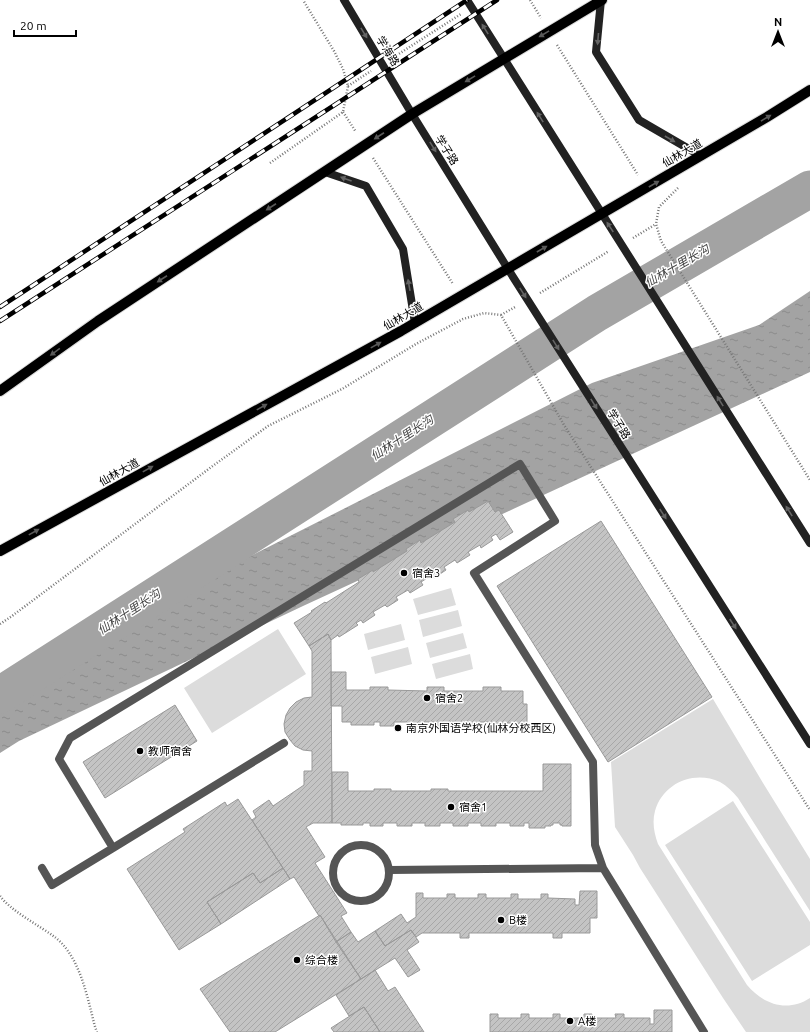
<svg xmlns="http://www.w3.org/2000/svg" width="810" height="1032" viewBox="0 0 810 1032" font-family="Ubuntu,'Noto Sans SC',sans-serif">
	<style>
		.green { fill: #dcdcdc }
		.water { fill: url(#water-ripples) }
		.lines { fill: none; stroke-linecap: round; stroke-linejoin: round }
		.river { stroke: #a3a3a3; stroke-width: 37 }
		.building { fill: url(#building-hatch); stroke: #999 }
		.primary-casing { stroke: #dbdbdb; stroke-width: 12 }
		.path { stroke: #777; stroke-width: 2.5; stroke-dasharray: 1 2; stroke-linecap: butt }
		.service { stroke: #555; stroke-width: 8 }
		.secondary { stroke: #222; stroke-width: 8 }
		.primary { stroke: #000; stroke-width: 10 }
		.rail-casing { stroke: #000; stroke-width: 4.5 }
		.rail { stroke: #fff; stroke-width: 3; stroke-dasharray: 9; stroke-linecap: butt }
		.oneway { fill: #646464 }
		.oneway2 { fill: #595959 }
		.poi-dot { fill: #000; stroke: #fff; stroke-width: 1.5 }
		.labels { text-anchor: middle; stroke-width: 3; stroke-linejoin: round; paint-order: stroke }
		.street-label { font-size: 11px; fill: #000; stroke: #fff }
		.poi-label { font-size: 11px; fill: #000; stroke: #fff; text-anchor: start }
		.water-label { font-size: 12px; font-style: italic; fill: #444; stroke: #fff }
	</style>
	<defs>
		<pattern id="water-ripples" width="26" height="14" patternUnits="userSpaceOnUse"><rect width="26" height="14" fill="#a3a3a3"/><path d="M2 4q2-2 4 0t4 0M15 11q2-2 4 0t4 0" fill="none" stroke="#8b8b8b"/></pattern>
		<pattern id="building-hatch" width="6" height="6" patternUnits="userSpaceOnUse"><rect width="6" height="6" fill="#c4c4c4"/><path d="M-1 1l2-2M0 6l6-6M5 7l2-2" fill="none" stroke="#a7a7a7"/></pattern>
	</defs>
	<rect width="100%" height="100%" fill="#fff"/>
	<path class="green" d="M451,588L456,605L418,615L413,599Z
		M458,610L462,626L423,637L419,620Z
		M401,624L405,640L368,650L364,634Z
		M278,629L306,674L212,733L184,688Z
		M463,633L467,648L430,658L426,643Z
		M408,647L412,664L375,674L371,657Z
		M470,654L473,669L436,679L432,664Z
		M713,699L763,783L810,859V911L738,798C733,792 727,786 720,782C694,770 663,783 655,811C652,822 654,833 658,844L747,985C763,1004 787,1013 810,998V1032H746L723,998L640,868L633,855L615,827L611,762Z
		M733,801L810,922V945L752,981L665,845Z"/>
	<path class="water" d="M810,291V372L303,606L19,741L0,753V683L592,383L759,325Z"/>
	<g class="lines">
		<path class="river" d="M0,695L597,313L810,189"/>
	</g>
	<path class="building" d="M488,501L495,512L499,510L513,532L500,540L496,534L491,537L493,540L481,548L480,545L468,552L470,555L457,563L455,560L444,567L446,570L434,578L432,575L421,582L423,585L410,593L408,590L396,597L398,600L387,607L385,605L373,612L375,615L363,623L361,620L356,623L358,625L339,637L338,635L331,640L328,634L309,646L294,623L312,612L311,611L325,602L326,603L359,582L358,579L373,570V572L407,551L406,549L420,540L421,543L455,522L453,519L468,510L469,512Z
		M601,521L712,697L608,762L497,586Z
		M328,634L331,640L332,823H313L306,827L325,857L315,863L347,913L341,916L351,932L336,942L320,915L319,916L294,877L290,879L252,820L256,817L253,811L269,800L273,806L304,785V771H312V751L303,750L295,746L290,740L285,732L284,724L286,715L290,708L296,702L304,698L312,697V651L309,646Z
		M331,672H346V690H370V687H388V690L427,691V687H444V691H483V687H501V691H523V704H527V730H511V723H506V726H492V722H478V726H463V722H450V726H435V722H422V726H407V722H394V726H380V722H374V725H351V722H342V706H331Z
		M175,705L197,741L105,798L83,762Z
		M543,764H571V826H562V825H560V823H553V825H551V826H545V828H529V823H524V826H510V823H496V826H481V823H468V826H453V823H440V826H425V823H412V826H397V823H383V826H370V823H363V825H341V823H332V772H348V791H374V789H391V791H431V789H448V791H543Z
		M238,799L283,868L260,883L253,873L207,902L221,924L179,950L127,869L185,832L183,829L225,802L227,806Z
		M283,868L290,879L221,924L207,902L253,873L260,883Z
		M580,891H597V918H590V933H562V938H553V933H469V938H460V933H422L416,937L411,930L385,946L375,931L401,914L407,923L416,917V893H423V898H447V894H455V898H478V894H486V898H511V894H518V899H541V894H548V898L575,899V905H579Z
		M320,915L361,979L275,1032H230L200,989Z
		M411,930L419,942L407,950L420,970L408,977L395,958L361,979L336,942L351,932L358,942L375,931L385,946Z
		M375,970L388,991L395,987L424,1032H380L364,1007L349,1016L336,995Z
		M364,1007L380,1032H334L331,1028Z
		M654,1010H672V1032H490V1014H498V1018H521V1014H529V1018H553V1014H560V1018H584V1014H592V1018H616L615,1014H624V1018H650V1024H654Z"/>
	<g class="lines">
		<g class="primary-casing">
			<path id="primary" d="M0,391L98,321L412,114L602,0
				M0,551L401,331L767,117L810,90"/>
		</g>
		<path class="path" d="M530,0L541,18
			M557,45L638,175
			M394,57L461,14
			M348,86L371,71
			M343,112L356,132
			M373,158L453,284
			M270,163L343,112L348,86L343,69L334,51L303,0
			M678,188L659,207L656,224L661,241L810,480
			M633,238L656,224
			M540,293L609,251
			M501,315L515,307
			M0,624L12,616L210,468L268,426L342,389L416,344L463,319L484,313L501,315L564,425L810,810
			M0,896C12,912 39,925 56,938C77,955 85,987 91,1011C93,1018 94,1025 97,1032"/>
		<path class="service" d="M333 873a28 28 0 1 1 56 0a28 28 0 1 1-56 0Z
			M113,848L284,743
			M42,868L52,885L113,848L59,759L70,738L520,464L555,521L474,573L593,762L595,845L603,868
			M390,870L603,868L704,1032"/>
		<path class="secondary" d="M344,0L412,114L508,269L810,744
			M467,0L810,543
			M601,0L596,52L639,120L701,156
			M325,172L366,186L403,249L415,323"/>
		<use href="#primary" class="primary"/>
		<g class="rail-casing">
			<path id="rail" d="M0,307L467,0
				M0,321L497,0"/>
		</g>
		<use href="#rail" class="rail"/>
	</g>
	<defs><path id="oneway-solid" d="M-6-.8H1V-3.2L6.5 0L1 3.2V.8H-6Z"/></defs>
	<g class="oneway">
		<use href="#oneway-solid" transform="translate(485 29) rotate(-122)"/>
		<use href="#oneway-solid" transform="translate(364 33) rotate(59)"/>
		<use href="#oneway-solid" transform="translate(598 39) rotate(95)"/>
		<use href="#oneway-solid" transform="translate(540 117) rotate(-122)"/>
		<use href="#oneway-solid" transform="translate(670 139) rotate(30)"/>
		<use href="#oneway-solid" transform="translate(433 147) rotate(58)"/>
		<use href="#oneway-solid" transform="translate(346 179) rotate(-160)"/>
		<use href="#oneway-solid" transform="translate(610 227) rotate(-123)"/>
		<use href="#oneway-solid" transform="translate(409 285) rotate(-100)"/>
		<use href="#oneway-solid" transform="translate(523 293) rotate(58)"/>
		<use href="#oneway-solid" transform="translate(556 345) rotate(58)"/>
		<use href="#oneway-solid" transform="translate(720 401) rotate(-122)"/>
		<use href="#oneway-solid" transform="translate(594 404) rotate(58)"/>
		<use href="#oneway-solid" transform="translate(789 511) rotate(-122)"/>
		<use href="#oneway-solid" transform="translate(663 514) rotate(57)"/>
		<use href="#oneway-solid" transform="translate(733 624) rotate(57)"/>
	</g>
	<g class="oneway2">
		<use href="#oneway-solid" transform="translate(544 34) rotate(149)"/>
		<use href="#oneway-solid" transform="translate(470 79) rotate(149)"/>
		<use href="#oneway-solid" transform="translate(766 118) rotate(-31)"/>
		<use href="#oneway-solid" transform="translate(379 136) rotate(147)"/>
		<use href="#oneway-solid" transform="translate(654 184) rotate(-30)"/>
		<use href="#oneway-solid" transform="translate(271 207) rotate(147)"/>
		<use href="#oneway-solid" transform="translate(542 249) rotate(-30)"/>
		<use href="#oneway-solid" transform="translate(162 279) rotate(147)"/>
		<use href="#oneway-solid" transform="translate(376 345) rotate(-29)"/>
		<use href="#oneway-solid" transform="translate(55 352) rotate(144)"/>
		<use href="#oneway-solid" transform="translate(262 407) rotate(-29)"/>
		<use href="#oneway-solid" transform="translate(148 469) rotate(-29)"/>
		<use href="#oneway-solid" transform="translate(34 532) rotate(-29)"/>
	</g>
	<g class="poi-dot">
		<circle cx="404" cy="573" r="4"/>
		<circle cx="427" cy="698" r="4"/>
		<circle cx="398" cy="728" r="4"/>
		<circle cx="140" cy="751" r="4"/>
		<circle cx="451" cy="807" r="4"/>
		<circle cx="501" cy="920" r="4"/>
		<circle cx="297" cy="960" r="4"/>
		<circle cx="570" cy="1021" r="4"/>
	</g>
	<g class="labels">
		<g class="street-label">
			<text transform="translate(388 51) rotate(59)" y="4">学海路</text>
			<text transform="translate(447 150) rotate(58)" y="4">学子路</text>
			<text transform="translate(682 153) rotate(-30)" y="4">仙林大道</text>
			<text transform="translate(403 316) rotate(-30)" y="4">仙林大道</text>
			<text transform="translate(619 424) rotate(58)" y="4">学子路</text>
			<text transform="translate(119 472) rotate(-29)" y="4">仙林大道</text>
		</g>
		<g class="poi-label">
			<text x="412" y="577">宿舍3</text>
			<text x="435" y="702">宿舍2</text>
			<text x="406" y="732">南京外国语学校(仙林分校西区)</text>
			<text x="148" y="755">教师宿舍</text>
			<text x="459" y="811">宿舍1</text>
			<text x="509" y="924">B楼</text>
			<text x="305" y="964">综合楼</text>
			<text x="578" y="1025">A楼</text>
		</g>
		<g class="water-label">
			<text transform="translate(677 266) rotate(-30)" y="4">仙林十里长沟</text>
			<text transform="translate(402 438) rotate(-33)" y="4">仙林十里长沟</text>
			<text transform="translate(129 612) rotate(-33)" y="4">仙林十里长沟</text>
		</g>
	</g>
	<g transform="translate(778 32)" stroke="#ffffff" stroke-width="3" paint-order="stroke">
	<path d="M0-3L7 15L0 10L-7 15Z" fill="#000000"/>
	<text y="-6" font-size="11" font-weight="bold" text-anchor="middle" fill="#000000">N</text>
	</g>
	<path d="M14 30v6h62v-6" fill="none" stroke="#000000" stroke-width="2"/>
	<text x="20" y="30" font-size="12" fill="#000000" stroke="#ffffff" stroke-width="3" paint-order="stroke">20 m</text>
</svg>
